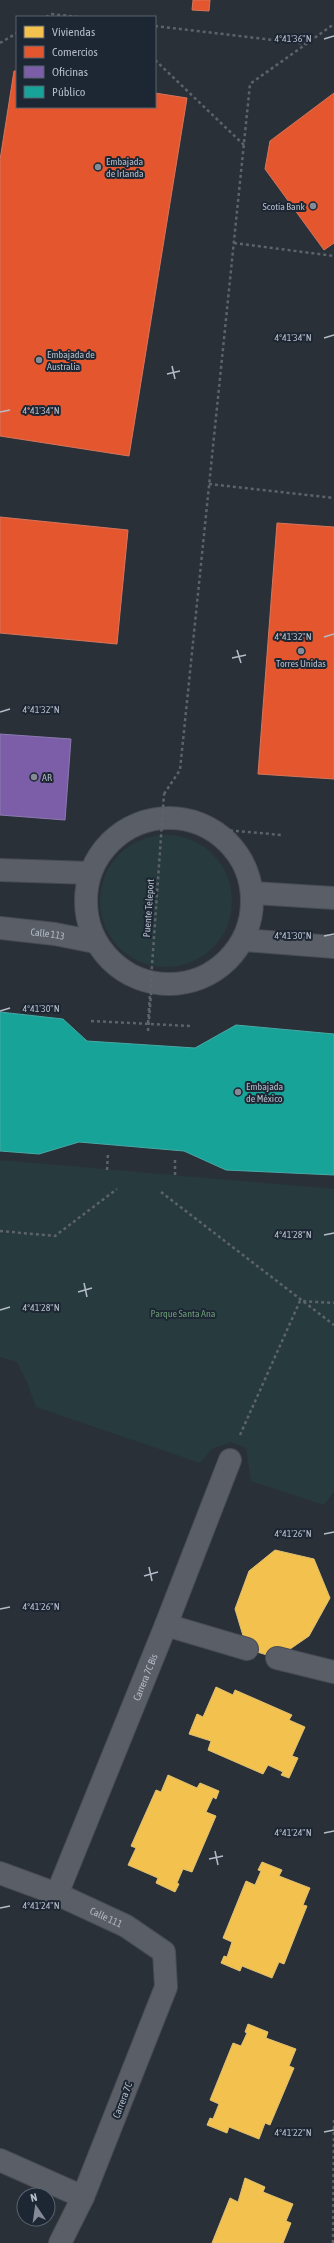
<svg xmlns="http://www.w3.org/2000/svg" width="334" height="2243" viewBox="0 0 334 2243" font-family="'Asap Condensed',sans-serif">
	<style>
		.green { fill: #273a3e }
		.homes { fill: #f2c14e; stroke: #dfc073 }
		.shops { fill: #e4572e; stroke: #d6755c }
		.offices { fill: #7b5ea7; stroke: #8c7ab1 }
		.public { fill: #17a398; stroke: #46aaa7 }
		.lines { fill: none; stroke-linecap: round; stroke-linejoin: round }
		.minor-casing { stroke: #484c53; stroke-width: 24 }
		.path { stroke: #5d636a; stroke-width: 2.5; stroke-dasharray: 3 3; stroke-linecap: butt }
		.minor { stroke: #5a5e66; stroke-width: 22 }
		.path-bridge { stroke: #5d636a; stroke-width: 2.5; stroke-dasharray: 3 3; stroke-linecap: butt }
		.ticks { fill: none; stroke: #b4bcc9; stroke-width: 1.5 }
		.poi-dot { fill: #848b96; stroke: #1d2633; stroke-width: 1.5 }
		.labels { text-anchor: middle; stroke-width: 4; stroke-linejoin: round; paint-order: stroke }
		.poi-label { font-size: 10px; fill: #b4bcc9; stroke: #1d2633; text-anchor: start }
		.street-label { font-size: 10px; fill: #b4bcc9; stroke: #1d2633 }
		.park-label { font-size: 10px; fill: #6b9a76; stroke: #1d2633 }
		.ticks-label { font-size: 10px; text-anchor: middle; fill: #b4bcc9; stroke: #1d2633; stroke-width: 4; stroke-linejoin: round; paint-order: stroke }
	</style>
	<rect width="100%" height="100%" fill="#2a3038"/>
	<path class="green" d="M100 901a66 66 0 1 1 132 0a66 66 0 1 1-132 0Z
		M0,1160L334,1189V1492L324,1505L251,1481L246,1448L231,1442L212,1449L200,1463L36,1407L27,1382L17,1362L0,1357Z"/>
	<path class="homes" d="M275,1550L314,1559L330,1598L309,1636L277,1658L247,1649L235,1609L249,1571Z
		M216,1687L233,1695L235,1690L292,1715L289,1720L305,1727L292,1756L298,1758L289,1778L281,1775L283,1772L268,1765L263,1774L208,1750L211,1741L189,1734L197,1714L203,1717Z
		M168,1775L197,1788L200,1783L219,1791L216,1799L213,1797L206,1812L216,1816L192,1872L183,1869L177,1883L179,1884L175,1892L156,1883L158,1878L128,1865L136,1848L131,1846L156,1790L161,1792Z
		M262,1862L282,1870L279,1876L310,1888L303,1905L307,1906L284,1964L279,1962L272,1978L242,1966L240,1971L221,1963L224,1956L227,1957L232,1942L223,1938L246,1881L255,1885L261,1871L258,1870Z
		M248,2024L268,2032L266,2038L296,2049L289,2066L294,2068L270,2125L265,2123L259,2139L229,2127L227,2133L207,2125L210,2118L213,2119L219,2104L210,2100L233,2043L241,2046L247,2033L245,2032Z
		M245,2178L265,2187L263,2192L293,2204L286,2221L291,2223L283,2243H212L230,2198L238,2202Z"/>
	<path class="shops" d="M193,0H210L209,11L192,10Z
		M14,71H17V107H155V93L187,98L129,456L0,436V160Z
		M334,93V243L324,250L265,169L270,141Z
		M0,517L128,530L117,644L0,633Z
		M277,523L334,527V779L258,774Z"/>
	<path class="offices" d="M0,734L71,739L65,820L0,815Z"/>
	<path class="public" d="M0,1012L63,1019L87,1041L195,1048L236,1025L334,1034V1175L226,1170L184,1151L79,1142L39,1154L0,1151Z"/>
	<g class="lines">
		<g class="minor-casing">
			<g id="minor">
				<circle cx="169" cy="901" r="83"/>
				<path d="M0,870L90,873"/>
				<path d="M253,893L334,898"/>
				<path id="s1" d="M0,928L55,934L95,942"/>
				<path d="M244,940L334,947"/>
				<path d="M166,1625L247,1649"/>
				<path d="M277,1658L334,1672"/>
				<path id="s2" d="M0,1873L57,1894L126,1926L164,1952L166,1987L83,2197L60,2243"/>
				<path id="s3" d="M57,1894L166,1625L230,1460"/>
				<path d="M0,2160L83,2197"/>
			</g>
		</g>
		<path class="path" d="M46,17L51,14L79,17
			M155,26L307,44
			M0,43L17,33
			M155,60L244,145
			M234,243L334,256
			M209,484L334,498
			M164,794L180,770L250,84L334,24
			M212,829L282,835
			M148,1031L152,983
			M107,1170L108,1153
			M175,1175V1159
			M161,1192L334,1325
			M0,1231L55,1236L117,1189
			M240,1435L300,1301L334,1303
			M333,2243L334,2117"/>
		<use href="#minor" class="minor"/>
		<path class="path-bridge" d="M91,1021L190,1026
			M148,1023L164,794"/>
	</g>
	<path class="ticks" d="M324,39L334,36M324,338L334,335M172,366L175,379M167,374L180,371M0,412L10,410M324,637L334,634M237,650L241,663M232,658L246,655M0,712L10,709M324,936L334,934M0,1011L10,1008M324,1235L334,1233M84,1283L87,1297M78,1292L92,1288M0,1310L10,1307M324,1534L334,1532M149,1567L152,1581M144,1576L158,1572M0,1609L10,1607M324,1833L334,1831M215,1851L218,1865M209,1859L223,1856M0,1908L10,1906M324,2132L334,2130"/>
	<g class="poi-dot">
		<circle cx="98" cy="167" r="4"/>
		<circle cx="313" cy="206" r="4"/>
		<circle cx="39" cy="360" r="4"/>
		<circle cx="301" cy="651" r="4"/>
		<circle cx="34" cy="777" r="4"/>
		<circle cx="238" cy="1092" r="4"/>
	</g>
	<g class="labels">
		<g class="poi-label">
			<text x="106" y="165">Embajada<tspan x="106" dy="12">de Irlanda</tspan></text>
			<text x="305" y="210" text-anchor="end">Scotia Bank</text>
			<text x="47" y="358">Embajada de<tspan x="47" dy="12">Australia</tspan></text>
			<text x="301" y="667" text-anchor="middle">Torres Unidas</text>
			<text x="42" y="781">AR</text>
			<text x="246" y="1090">Embajada<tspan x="246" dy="12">de México</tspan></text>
		</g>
		<g class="street-label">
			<text transform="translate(148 908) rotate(-86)" y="4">Puente Teleport</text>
			<text dy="4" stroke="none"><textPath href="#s1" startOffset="48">Calle 113</textPath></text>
			<text dy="4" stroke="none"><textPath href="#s3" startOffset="234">Carrera 7C Bis</textPath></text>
			<text dy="4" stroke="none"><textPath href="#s2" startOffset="115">Calle 111</textPath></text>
			<text transform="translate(122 2100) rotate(-69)" y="4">Carrera 7C</text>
		</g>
		<g class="park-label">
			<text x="183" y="1317">Parque Santa Ana</text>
		</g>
	</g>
	<g class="ticks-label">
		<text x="293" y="42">4°41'36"N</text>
		<text x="293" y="341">4°41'34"N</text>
		<text x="41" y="414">4°41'34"N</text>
		<text x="293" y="640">4°41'32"N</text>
		<text x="41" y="713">4°41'32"N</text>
		<text x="293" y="939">4°41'30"N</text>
		<text x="41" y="1012">4°41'30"N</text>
		<text x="293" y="1238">4°41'28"N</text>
		<text x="41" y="1311">4°41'28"N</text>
		<text x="293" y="1537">4°41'26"N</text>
		<text x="41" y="1610">4°41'26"N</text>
		<text x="293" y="1836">4°41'24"N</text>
		<text x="41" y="1909">4°41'24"N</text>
		<text x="293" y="2136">4°41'22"N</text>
	</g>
	<rect x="16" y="16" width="140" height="92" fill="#1d2633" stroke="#59626f"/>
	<rect x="24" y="26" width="20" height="12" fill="#f2c14e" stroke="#59626f"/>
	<text x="52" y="36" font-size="12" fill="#b4bcc9">Viviendas</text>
	<rect x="24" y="46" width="20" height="12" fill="#e4572e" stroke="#59626f"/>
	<text x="52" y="56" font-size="12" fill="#b4bcc9">Comercios</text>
	<rect x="24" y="66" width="20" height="12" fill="#7b5ea7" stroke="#59626f"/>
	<text x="52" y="76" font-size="12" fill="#b4bcc9">Oficinas</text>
	<rect x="24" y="86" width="20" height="12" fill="#17a398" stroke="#59626f"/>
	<text x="52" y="96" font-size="12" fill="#b4bcc9">Público</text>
	<g transform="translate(36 2207) rotate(347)"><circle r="19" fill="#1d2633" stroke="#59626f"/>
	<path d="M0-3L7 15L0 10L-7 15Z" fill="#848b96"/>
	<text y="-6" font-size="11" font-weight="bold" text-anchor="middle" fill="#b4bcc9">N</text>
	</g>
</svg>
